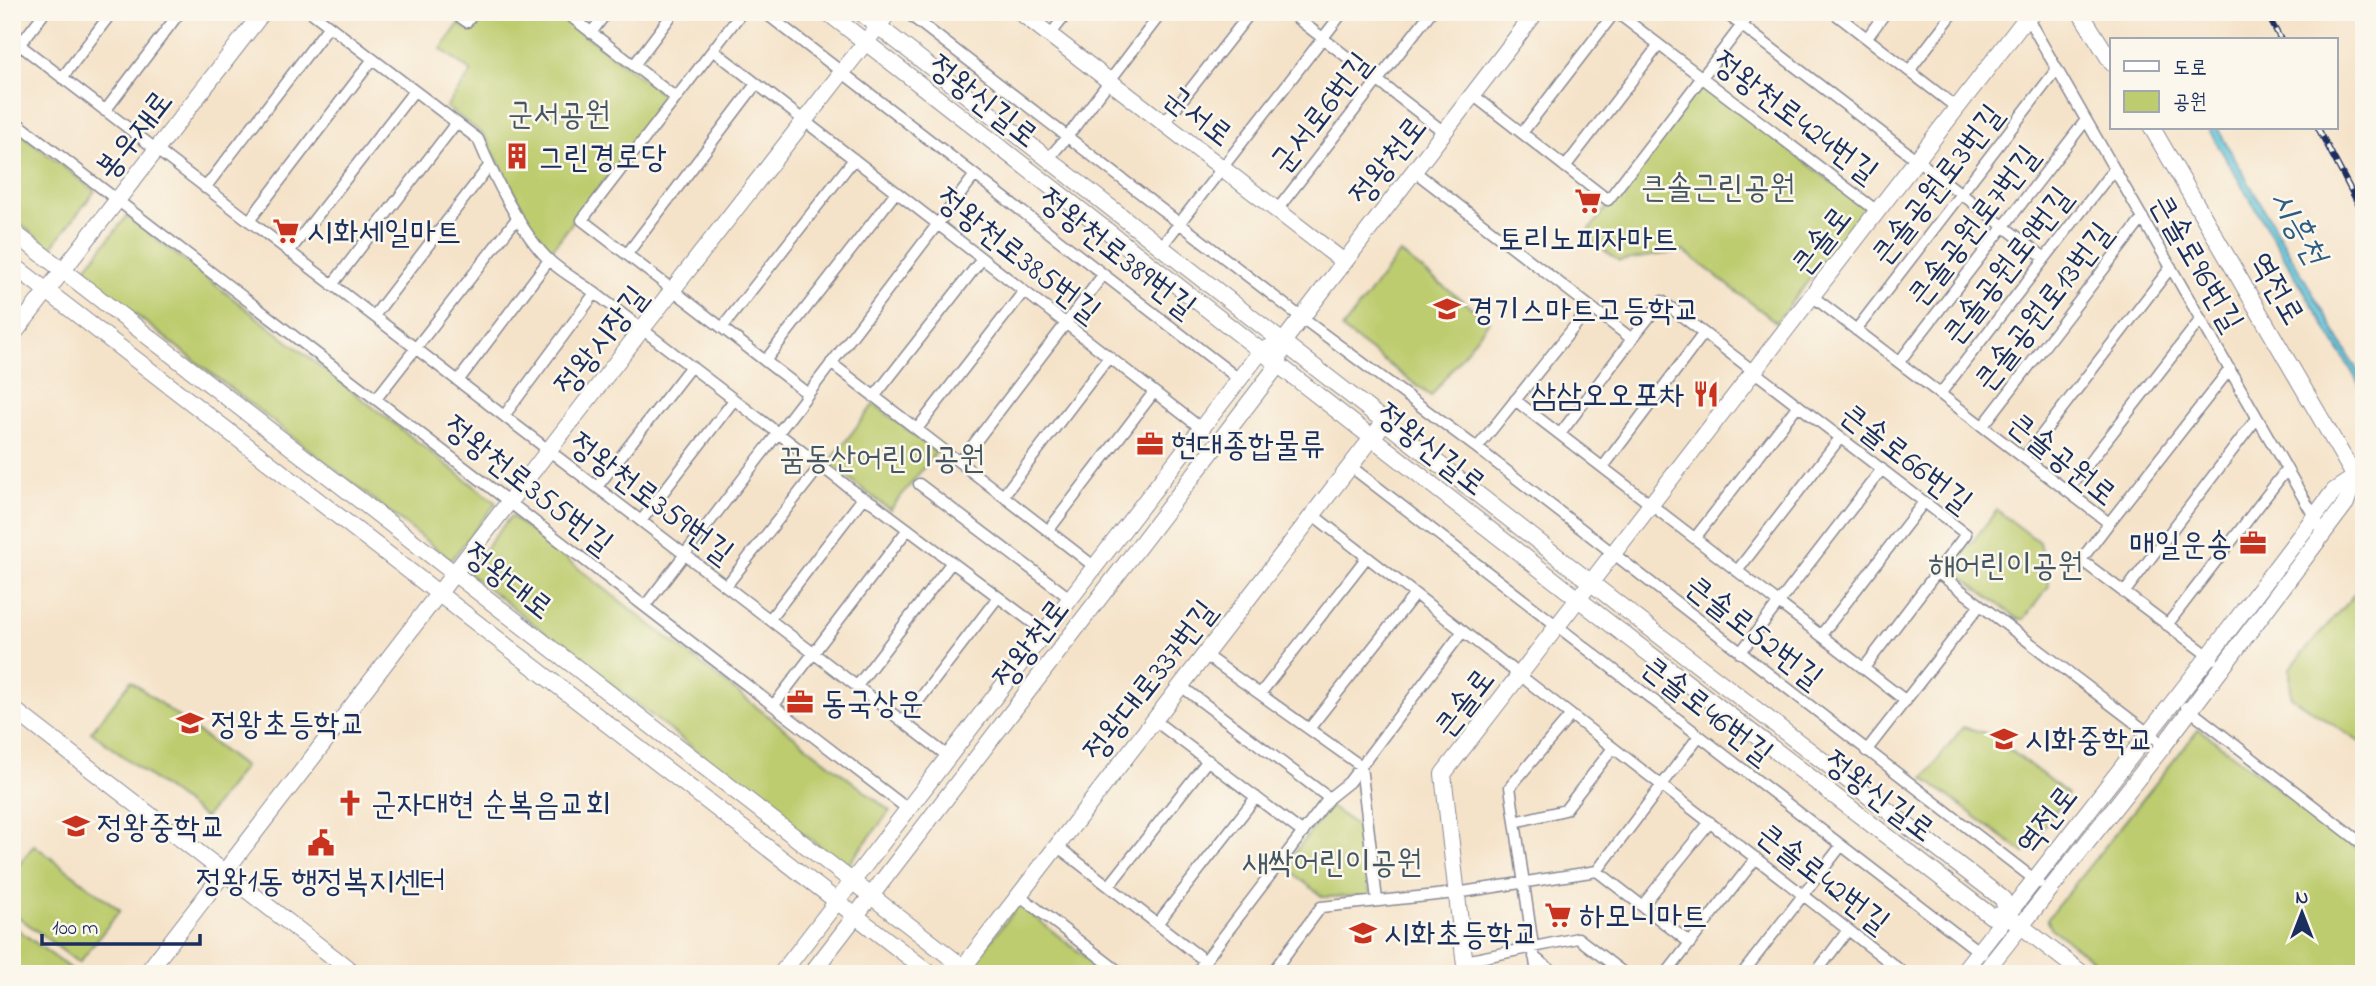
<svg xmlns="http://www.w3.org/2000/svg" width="2376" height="986" viewBox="0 0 2376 986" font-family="'Indie Flower','Poor Story',sans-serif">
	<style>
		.green { fill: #bdcc6e; stroke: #6c7e66; stroke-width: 2 }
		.water { fill: #5cc4d9; stroke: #3c7a9c; stroke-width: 2 }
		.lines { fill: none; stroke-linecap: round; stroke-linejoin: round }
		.street-casing { stroke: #888994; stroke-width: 13 }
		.secondary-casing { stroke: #888994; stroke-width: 18 }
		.street { stroke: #fff; stroke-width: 10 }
		.secondary { stroke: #fff; stroke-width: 16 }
		.rail-casing { stroke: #1b2f5e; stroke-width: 6 }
		.rail { stroke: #fbf7ec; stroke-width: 3.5; stroke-dasharray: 10; stroke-linecap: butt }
		.labels { text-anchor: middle; stroke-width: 5; stroke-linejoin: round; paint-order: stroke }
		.street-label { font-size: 32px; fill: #1b2f5e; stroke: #fbf7ec }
		.park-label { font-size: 32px; fill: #445662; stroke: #fbf7ec }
		.poi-label { font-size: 32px; fill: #1b2f5e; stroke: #fbf7ec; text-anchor: start }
		.water-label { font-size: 33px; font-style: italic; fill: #2e5c83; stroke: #fbf7ec }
	</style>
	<rect width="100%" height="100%" fill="#fbf7ec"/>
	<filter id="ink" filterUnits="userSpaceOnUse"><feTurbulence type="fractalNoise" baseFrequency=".0143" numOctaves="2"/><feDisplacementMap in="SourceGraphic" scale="14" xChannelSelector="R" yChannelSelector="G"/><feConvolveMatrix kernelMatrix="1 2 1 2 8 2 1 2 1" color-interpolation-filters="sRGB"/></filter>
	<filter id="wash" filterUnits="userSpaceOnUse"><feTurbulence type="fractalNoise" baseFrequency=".00686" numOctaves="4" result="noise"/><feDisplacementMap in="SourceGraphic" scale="28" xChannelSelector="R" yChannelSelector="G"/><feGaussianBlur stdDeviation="1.57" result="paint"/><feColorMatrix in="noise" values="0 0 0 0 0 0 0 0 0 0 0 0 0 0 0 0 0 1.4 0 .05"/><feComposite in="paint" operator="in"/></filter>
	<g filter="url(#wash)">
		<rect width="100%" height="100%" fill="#f5e3c9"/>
		<path class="green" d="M480,12H555L668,98L549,253L538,237L484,135L446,107L472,72L441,49L459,24L467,30Z
			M1702,82L1865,208L1776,322L1684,251L1619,261L1585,236Z
			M12,127L95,191L51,248L12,218Z
			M127,216L496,503L451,560L82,273Z
			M1400,253L1489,321L1431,396L1342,329Z
			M874,404L936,452L890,510L829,463Z
			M1997,510L2039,542L2049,586L2024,619H2018L1955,572L1954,566Z
			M511,516L890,811L846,867L467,572Z
			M2364,583V745L2291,697L2290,668Z
			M131,681L244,767L205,818L91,732Z
			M1963,727L1989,734L2068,794L2024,853L1924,778Z
			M2199,729L2364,854V974H2111L2051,928L2047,919Z
			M1330,807L1362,829L1370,896L1323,897L1284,866Z
			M34,845L120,910L79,963L12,912V874Z
			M1019,905L1107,974H987L973,963Z
			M12,925L77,974H12Z"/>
		<path class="water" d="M2208,128H2217L2364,382V392Z"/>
	</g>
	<g filter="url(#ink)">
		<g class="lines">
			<g class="street-casing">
				<path id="street" d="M311,12L478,139C493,175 522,235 550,261C563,273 580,282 595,293L860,496L873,503L1045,632
					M453,12L467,22L474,12
					M565,12L676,98L582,220L808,394L975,175
					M764,12L1240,380
					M906,12L1302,318L1477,448L2039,883
					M1289,12L1444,132
					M1616,12L1877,211
					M1724,12L2045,258
					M1833,12L1957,108
					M2024,12L2323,532
					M591,33L607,12
					M1050,35L1068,12
					M1867,38L1886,12
					M12,39L949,757
					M713,50L1202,429
					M12,55L45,12
					M634,65L674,12
					M1909,71L1954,12
					M62,78L112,12
					M1473,95L1608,200L1752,12
					M676,98L742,12
					M105,111L180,12
					M12,119L909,810
					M1164,123L1251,12
					M1522,133L1615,12
					M1048,159L1067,137L1162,12
					M1565,167L1659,45
					M1414,171L1632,339L1662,301L1966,534L1937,572L2164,745
					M205,188L329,26
					M1277,210L1431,12
					M249,221L373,59
					M1161,247L1343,12
					M289,252L414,91
					M627,254L756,84
					M332,285L456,123
					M1812,296L2109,523L2081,560L2213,659
					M374,316L489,166
					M722,328L854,159
					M1856,330L2057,69
					M765,361L896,192
					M1899,362L2086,120
					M831,363L1095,567
					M458,381L549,260
					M1940,394L2114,169
					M874,397L982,259
					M376,399L518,217
					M1515,400L1906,701
					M504,416L595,293
					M1983,426L2143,218
					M917,429L1024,291
					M1560,434L1632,339
					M1477,448L1590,307
					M2024,458L2171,267
					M960,462L1103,275
					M1350,466L1982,954
					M1603,467L1704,333
					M919,484L1071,599
					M597,487L691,366
					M2067,491L2201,319
					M1003,496L1109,357
					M1313,515L1905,974
					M641,521L734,400
					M2109,523L2230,369
					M1048,531L1154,392
					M1695,538L1798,405
					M1737,571L1840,438
					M726,586L821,465
					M2124,593L2257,418
					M645,606L808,394
					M770,619L863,498
					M2167,625L2287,469
					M1821,635L1924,502
					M1740,653L1882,469
					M1205,655L1361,766L1377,900
					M1864,668L1937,572
					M857,686L952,562
					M1181,686L1329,798
					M1260,694L1367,557
					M774,705L908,529
					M2186,707L2364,845
					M1154,720L1303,833
					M903,721L998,597
					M1309,729L1415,594
					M1866,751L1980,605
					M1515,822L1565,810L1613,748
					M1057,846L1205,961
					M1597,871L1699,736
					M1109,886L1208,760
					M1019,895L1122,974
					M1642,906L1710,822
					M1157,924L1256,797
					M1534,957L1556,974
					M1465,961L1578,938L1625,974
					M1195,974L1329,798L1349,782L1463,631
					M1271,974L1321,907L1456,893L1597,871L1690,943
					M1537,974L1510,787L1571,715
					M1666,974L1756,858
					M1742,974L1841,846
					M1815,974L1848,930"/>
			</g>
			<g class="secondary-casing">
				<path id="secondary" d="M827,12L1604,619L1991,916L2007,915
					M860,12L1617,603L2003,899L2007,915L2083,974
					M1020,12L1344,262
					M2080,12L2112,63
					M2152,128L2355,477
					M12,231L972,974
					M12,264L931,974
					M12,336L263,12
					M12,708L355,974
					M959,973L1379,429
					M146,974L642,329L889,12
					M781,974L1261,351L1271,347
					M811,974L1278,365L1283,342L1536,12
					M1466,974L1443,774L2027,17L2035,12
					M1961,974L2209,656L2334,491L2355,477
					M1983,974L2164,745L2346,503L2355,477L2364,463"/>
			</g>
			<use href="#street" class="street"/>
			<use href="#secondary" class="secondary"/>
			<g class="rail-casing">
				<path id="rail" d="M2266,12L2281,40
					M2318,128L2364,215"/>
			</g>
			<use href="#rail" class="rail"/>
		</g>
	</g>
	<defs>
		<g id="building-bare" transform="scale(2.1)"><path d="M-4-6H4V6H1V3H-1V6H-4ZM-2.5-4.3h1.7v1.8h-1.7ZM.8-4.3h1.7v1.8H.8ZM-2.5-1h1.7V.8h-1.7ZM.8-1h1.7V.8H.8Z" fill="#c8321e" stroke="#fbf7ec" stroke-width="2.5" paint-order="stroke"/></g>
		<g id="supermarket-bare" transform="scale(2.1)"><path d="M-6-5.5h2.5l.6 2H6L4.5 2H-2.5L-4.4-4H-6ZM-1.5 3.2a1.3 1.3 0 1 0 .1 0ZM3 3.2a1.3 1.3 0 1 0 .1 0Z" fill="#c8321e" stroke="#fbf7ec" stroke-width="2.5" paint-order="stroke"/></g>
		<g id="school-bare" transform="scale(2.1)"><path d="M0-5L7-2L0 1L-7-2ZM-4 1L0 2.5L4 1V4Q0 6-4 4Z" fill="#c8321e" stroke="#fbf7ec" stroke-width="2.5" paint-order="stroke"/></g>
		<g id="restaurant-bare" transform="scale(2.1)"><path d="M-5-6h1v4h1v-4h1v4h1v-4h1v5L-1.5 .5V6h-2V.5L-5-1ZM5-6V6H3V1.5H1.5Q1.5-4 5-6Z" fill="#c8321e" stroke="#fbf7ec" stroke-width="2.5" paint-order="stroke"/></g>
		<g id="office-bare" transform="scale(2.1)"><path d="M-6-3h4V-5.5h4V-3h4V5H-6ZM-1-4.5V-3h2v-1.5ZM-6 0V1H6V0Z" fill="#c8321e" stroke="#fbf7ec" stroke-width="2.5" paint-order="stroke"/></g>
		<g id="church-bare" transform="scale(2.1)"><path d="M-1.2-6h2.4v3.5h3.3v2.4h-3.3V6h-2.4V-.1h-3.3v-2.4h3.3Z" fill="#c8321e" stroke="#fbf7ec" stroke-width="2.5" paint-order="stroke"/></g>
		<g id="civic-bare" transform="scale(2.1)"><path d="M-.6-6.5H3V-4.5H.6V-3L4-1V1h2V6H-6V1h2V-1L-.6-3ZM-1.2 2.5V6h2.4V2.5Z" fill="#c8321e" stroke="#fbf7ec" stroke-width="2.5" paint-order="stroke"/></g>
	</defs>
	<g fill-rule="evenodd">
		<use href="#building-bare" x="517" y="156"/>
		<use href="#supermarket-bare" x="1588" y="201"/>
		<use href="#supermarket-bare" x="286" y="231"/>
		<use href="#school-bare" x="1447" y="309"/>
		<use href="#restaurant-bare" x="1706" y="394"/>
		<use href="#office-bare" x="1150" y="444"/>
		<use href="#office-bare" x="2253" y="543"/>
		<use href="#office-bare" x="800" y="702"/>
		<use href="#school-bare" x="190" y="723"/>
		<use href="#school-bare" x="2004" y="739"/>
		<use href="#church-bare" x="350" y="803"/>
		<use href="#school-bare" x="76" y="826"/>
		<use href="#civic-bare" x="321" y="843"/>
		<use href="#supermarket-bare" x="1558" y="915"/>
		<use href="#school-bare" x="1363" y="933"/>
	</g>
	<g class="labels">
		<g class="street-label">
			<text transform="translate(984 100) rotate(38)" y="11">정왕신길로</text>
			<text transform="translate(1320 112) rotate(-52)" y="11">군서로6번길</text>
			<text transform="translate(1199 115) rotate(38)" y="11">군서로</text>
			<text transform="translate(1796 116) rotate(37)" y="11">정왕천로424번길</text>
			<text transform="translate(133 134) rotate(-52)" y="11">봉우재로</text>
			<text transform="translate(1387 160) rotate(-52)" y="11">정왕천로</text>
			<text transform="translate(1936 184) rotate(-52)" y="11">큰솔공원로3번길</text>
			<text transform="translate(1972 225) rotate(-52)" y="11">큰솔공원로7번길</text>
			<text transform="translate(1820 240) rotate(-52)" y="11">큰솔로</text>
			<text transform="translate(1118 252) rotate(38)" y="11">정왕천로389번길</text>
			<text transform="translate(1019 254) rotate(38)" y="11">정왕천로385번길</text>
			<text transform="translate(2198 262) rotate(60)" y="11">큰솔로96번길</text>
			<text transform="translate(2006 265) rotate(-52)" y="11">큰솔공원로9번길</text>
			<text transform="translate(2278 288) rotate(60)" y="11">역전로</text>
			<text transform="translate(2042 306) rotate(-52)" y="11">큰솔공원로13번길</text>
			<text transform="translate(600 340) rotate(-52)" y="11">정왕시장길</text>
			<text transform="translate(1432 448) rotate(38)" y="11">정왕신길로</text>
			<text transform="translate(1907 457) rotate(38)" y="11">큰솔로66번길</text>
			<text transform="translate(2063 458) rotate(39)" y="11">큰솔공원로</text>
			<text transform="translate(529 484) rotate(38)" y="11">정왕천로355번길</text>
			<text transform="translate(652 497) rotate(37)" y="11">정왕천로359번길</text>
			<text transform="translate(509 580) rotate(38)" y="11">정왕대로</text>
			<text transform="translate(1755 631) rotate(38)" y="11">큰솔로52번길</text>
			<text transform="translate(1030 643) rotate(-53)" y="11">정왕천로</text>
			<text transform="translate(1149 680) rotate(-52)" y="11">정왕대로337번길</text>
			<text transform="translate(1463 702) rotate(-52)" y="11">큰솔로</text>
			<text transform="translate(1708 709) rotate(38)" y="11">큰솔로46번길</text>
			<text transform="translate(1880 795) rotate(37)" y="11">정왕신길로</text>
			<text transform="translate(2046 819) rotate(-52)" y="11">역전로</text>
			<text transform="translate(1824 877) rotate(38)" y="11">큰솔로42번길</text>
		</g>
		<g class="park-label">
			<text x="559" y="124">군서공원</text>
			<text x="1718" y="197">큰솔근린공원</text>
			<text x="882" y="468">꿈동산어린이공원</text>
			<text x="2006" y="575">해어린이공원</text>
			<text x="1332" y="872">새싹어린이공원</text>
		</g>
		<g class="poi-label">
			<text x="538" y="167">그린경로당</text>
			<text x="307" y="242">시화세일마트</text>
			<text x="1588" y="249" text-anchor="middle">토리노피자마트</text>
			<text x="1468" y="320">경기스마트고등학교</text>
			<text x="1685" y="405" text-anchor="end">삼삼오오포차</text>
			<text x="1171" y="455">현대종합물류</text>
			<text x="2232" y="554" text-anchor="end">매일운송</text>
			<text x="821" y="713">동국상운</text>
			<text x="211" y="734">정왕초등학교</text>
			<text x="2025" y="750">시화중학교</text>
			<text x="371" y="814">군자대현 순복음교회</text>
			<text x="97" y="837">정왕중학교</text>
			<text x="321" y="891" text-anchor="middle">정왕1동 행정복지센터</text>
			<text x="1579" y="926">하모니마트</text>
			<text x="1384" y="944">시화초등학교</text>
		</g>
		<g class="water-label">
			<text transform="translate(2300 226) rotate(60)" y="12">시흥천</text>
		</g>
	</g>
	<rect width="2376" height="986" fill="none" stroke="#fbf7ec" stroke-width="42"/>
	<rect x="2110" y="38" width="228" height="91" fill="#fbf7ec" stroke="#a1a7b3" stroke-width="2"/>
	<rect x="2124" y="61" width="35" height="10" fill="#ffffff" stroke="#a1a7b3" stroke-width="2"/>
	<text x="2173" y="74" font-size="21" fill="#1b2f5e">도로</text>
	<rect x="2124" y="91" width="35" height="21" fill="#bdcc6e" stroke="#a1a7b3" stroke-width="2"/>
	<text x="2173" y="108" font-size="21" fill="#1b2f5e">공원</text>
	<g transform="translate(2302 913)" stroke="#fbf7ec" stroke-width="5" paint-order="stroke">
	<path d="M0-5L12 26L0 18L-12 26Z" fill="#1b2f5e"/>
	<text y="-10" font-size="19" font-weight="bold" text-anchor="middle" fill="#1b2f5e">N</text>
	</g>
	<path d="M42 934v10h158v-10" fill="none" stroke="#1b2f5e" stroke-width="3.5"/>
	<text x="52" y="934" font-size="21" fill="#1b2f5e" stroke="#fbf7ec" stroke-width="5" paint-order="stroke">100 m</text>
</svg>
